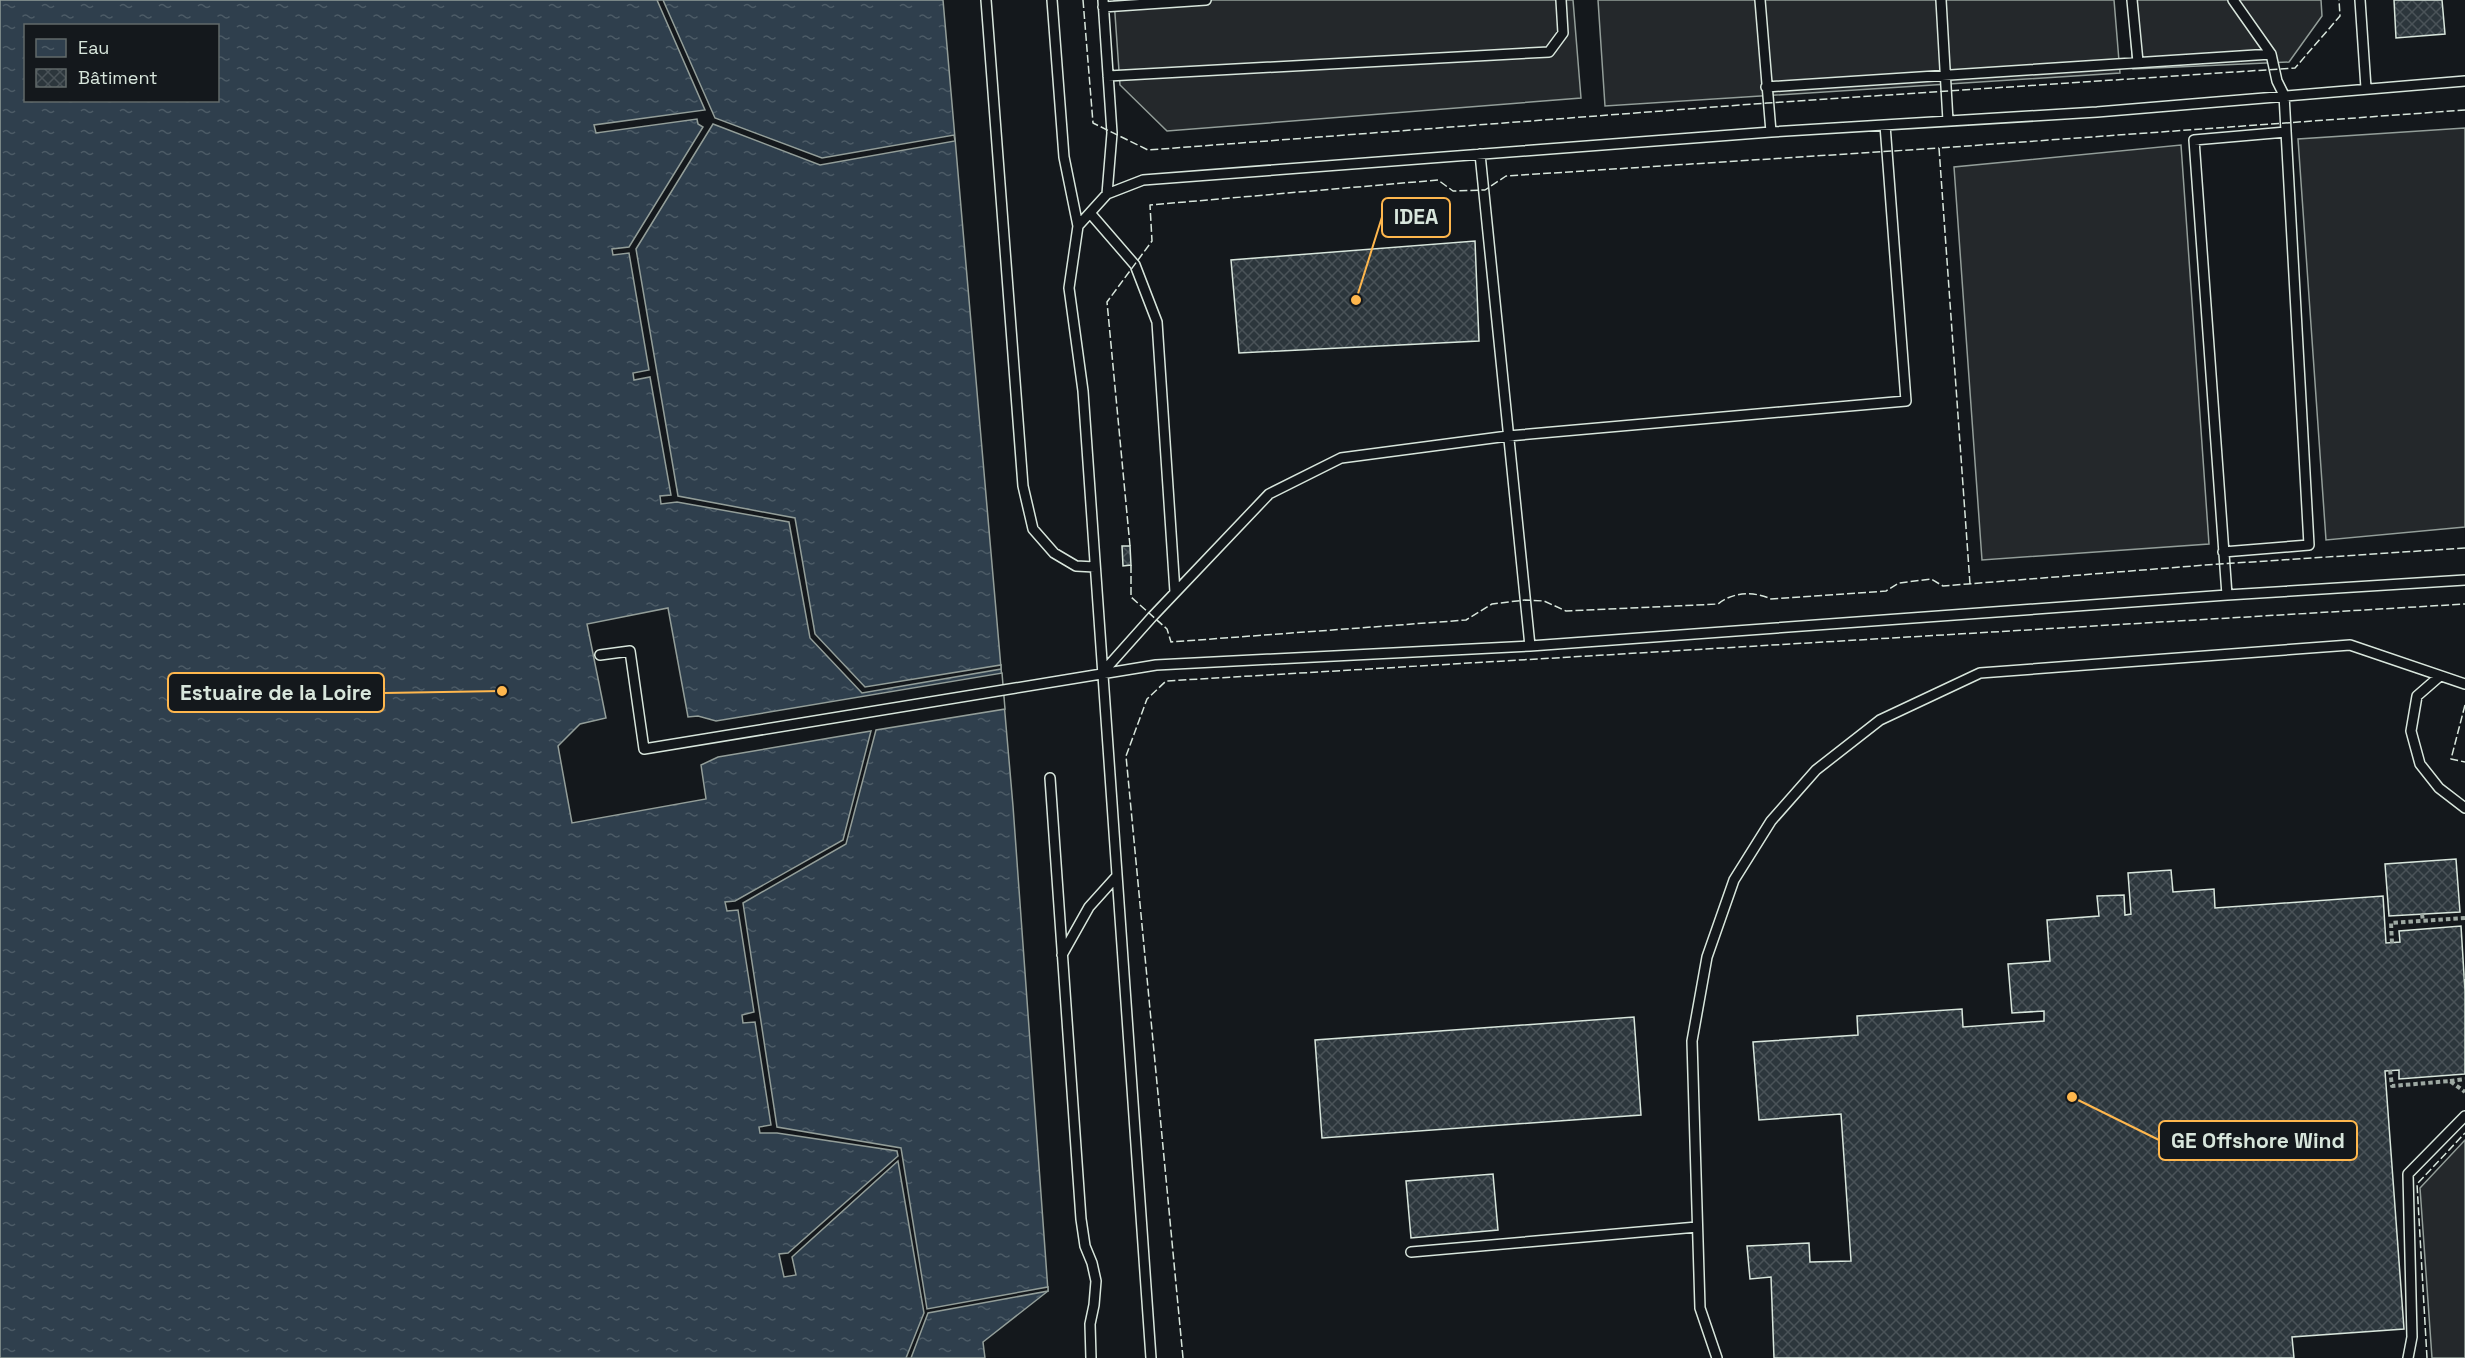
<svg xmlns="http://www.w3.org/2000/svg" width="2465" height="1358" viewBox="0 0 2465 1358" font-family="'Space Grotesk',sans-serif">
	<style>
		.parking { fill: #24282b; stroke: #939e99; stroke-width: 1.5 }
		.water { fill: url(#water-ripples); stroke: #939e99; stroke-width: 1.5; fill-rule: evenodd }
		.pier { fill: #14181c; stroke: #939e99; stroke-width: 1.5 }
		.building { fill: url(#building-cross-hatch); stroke: #d8e6dc; stroke-width: 1.5 }
		.lines { fill: none; stroke-linecap: round; stroke-linejoin: round }
		.service-casing { stroke: #d8e6dc; stroke-width: 12 }
		.path { stroke: #9da8a2; stroke-width: 4; stroke-dasharray: 4.5 3; stroke-linecap: butt }
		.service { stroke: #14181c; stroke-width: 9 }
		.fence { stroke: #d8e6dc; stroke-width: 1.5; stroke-dasharray: 8 3; stroke-linecap: butt }
		.leader { fill: none; stroke: #ffb74d; stroke-width: 2 }
		.callout-dot { fill: #ffb74d; stroke: #14181c; stroke-width: 2 }
		.callout { fill: #14181c; stroke: #ffb74d; stroke-width: 2 }
		.callout-label { font-size: 21px; text-anchor: middle; font-weight: bold; fill: #d8e6dc }
	</style>
	<defs>
		<pattern id="water-ripples" width="26" height="14" patternUnits="userSpaceOnUse" patternTransform="scale(1.5)"><rect width="26" height="14" fill="#2f3f4d"/><path d="M2 4q2-2 4 0t4 0M15 11q2-2 4 0t4 0" fill="none" stroke="#4c5b66"/></pattern>
		<pattern id="building-cross-hatch" width="8" height="8" patternUnits="userSpaceOnUse" patternTransform="scale(1.5)"><rect width="8" height="8" fill="#2c363c"/><path d="M0 0l8 8M0 8l8-8" fill="none" stroke="#4a5358"/></pattern>
	</defs>
	<rect width="100%" height="100%" fill="#14181c"/>
	<path class="parking" d="M1114,0H1573L1581,98L1167,131L1120,85Z
		M1598,0H2114L2120,73L1605,106Z
		M2128,0H2321L2322,16L2289,62L2133,69Z
		M2465,128V527L2326,540L2298,139Z
		M2181,145L2209,544L1982,560L1954,167Z
		M2465,1140V1358H2432L2420,1188Z"/>
	<path class="water" d="M0,0H943L1013,806L1048,1291L983,1342L985,1358H0ZM26,26H218V100H26Z"/>
	<path class="pier" d="M657,0H663L715,118L822,158L954,135L955,141L820,165L713,124L636,249L678,496L795,518L815,634L865,687L1001,665V669L862,693L810,638L789,522L677,502L661,504L660,496L671,495L650,377L634,380L633,373L649,370L629,253L613,255L612,249L629,247L703,127L698,124L697,119L596,133L594,125L705,110Z
		M668,608L688,717L698,716L716,721L1002,673L1005,709L876,730L846,844L743,903L777,1127L901,1148L927,1309L1048,1287V1291L928,1313L911,1358H906L924,1313L898,1161L792,1257L796,1275L784,1277L779,1254L788,1253L898,1156L897,1151L777,1133H760L759,1127L771,1125L755,1022L743,1023L742,1015L754,1012L738,910L727,911L725,902L735,901L843,840L871,731L718,757L701,765L706,799L572,823L558,746L580,724L606,718L587,624Z"/>
	<path class="building" d="M2394,0H2442L2445,34L2396,38Z
		M1475,241L1479,341L1239,353L1231,260Z
		M1122,546H1130L1131,565L1123,566Z
		M2456,859L2460,912L2389,916L2385,864Z
		M2171,870L2173,892L2214,889L2215,908L2383,896L2386,943L2400,942L2399,931L2461,926L2465,991V1074L2399,1079V1070L2385,1071L2404,1329L2292,1337L2294,1358H1774L1771,1277L1750,1279L1747,1246L1809,1243L1810,1262L1851,1261L1841,1114L1759,1120L1753,1042L1858,1035L1857,1016L1962,1009L1963,1027L2044,1021V1011L2012,1013L2008,964L2050,961L2047,920L2099,916L2097,896L2124,895L2125,915L2131,914L2128,873Z
		M1634,1017L1641,1115L1322,1138L1315,1040Z
		M1493,1174L1498,1230L1411,1238L1406,1181Z"/>
	<g class="lines">
		<g class="service-casing">
			<path id="service" d="M986,0L1023,486L1033,529L1054,553L1076,566L1095,567
				M1052,0L1064,157L1078,226
				M1103,0L1112,133L1107,194
				M1760,0L1771,132
				M1941,0L1948,121
				M2132,0L2138,62
				M2233,0L2271,54
				M2360,0L2366,88
				M1103,7L1206,0
				M1108,76L1549,52L1563,33L1561,0
				M1766,87L2271,54L2277,81L2284,95L2309,545L2223,552
				M1480,154L1530,646
				M1090,213L1135,265L1157,322L1175,592
				M2227,595L2194,140L2286,132
				M600,655L630,651L644,749L1156,665L1530,646L2227,595L2465,580
				M1102,673L1152,617L1269,494L1341,458L1508,436L1906,401L1885,125
				M2440,676L2417,696L2411,731L2420,764L2439,788L2465,808
				M1050,778L1081,1219L1085,1246L1092,1263L1096,1281L1094,1305L1090,1324L1091,1358
				M1062,955L1089,907L1116,877
				M1411,1252L1697,1227
				M1151,1358L1083,391L1069,288L1078,226L1107,194L1143,180L1771,132L2097,112L2465,81
				M1717,1358L1700,1308L1692,1041L1707,957L1734,880L1771,821L1816,770L1880,720L1980,673L2350,645L2465,684
				M2408,1358L2412,1337L2408,1174L2465,1116"/>
		</g>
		<path class="path" d="M2422,914L2423,921
			M2392,943L2391,923L2465,918
			M2464,977H2465
			M2390,1070L2392,1086L2450,1081L2465,1092
			M2450,1081L2465,1079"/>
		<use href="#service" class="service"/>
		<path class="fence" d="M1083,0L1093,123L1148,150L1767,103L2295,68L2340,16L2339,0
			M1130,546L1107,302L1152,241L1150,205L1438,180L1453,191L1485,190L1506,176L1939,148
			M1131,565V597L1167,629L1171,642L1466,620L1492,604L1525,600L1544,601L1566,611L1718,604C1732,592 1754,591 1771,599L1886,591L1899,583L1931,579L1943,586L2205,565L2465,548
			M1970,584L1939,148L2465,110
			M2465,705L2451,759L2465,762
			M1183,1358L1126,756L1147,699L1166,681L2465,604
			M2427,1358L2417,1184L2465,1133"/>
	</g>
	<path class="leader" d="M1356 300L1382 217M502 691L384 693M2072 1097L2159 1140"/>
	<g class="callout-dot">
		<circle cx="1356" cy="300" r="6"/>
		<circle cx="502" cy="691" r="6"/>
		<circle cx="2072" cy="1097" r="6"/>
	</g>
	<g class="callout">
		<rect x="1382" y="198" width="68" height="39" rx="6"/>
		<rect x="168" y="673" width="216" height="39" rx="6"/>
		<rect x="2159" y="1121" width="198" height="39" rx="6"/>
	</g>
	<g class="callout-label">
		<text x="1416" y="224">IDEA</text>
		<text x="276" y="700">Estuaire de la Loire</text>
		<text x="2258" y="1148">GE Offshore Wind</text>
	</g>
	<rect x="24" y="24" width="195" height="78" fill="#14181c" stroke="#626a69" stroke-width="1.5"/>
	<rect x="36" y="39" width="30" height="18" fill="url(#water-ripples)" stroke="#626a69" stroke-width="1.5"/>
	<text x="78" y="54" font-size="18" fill="#d8e6dc">Eau</text>
	<rect x="36" y="69" width="30" height="18" fill="url(#building-cross-hatch)" stroke="#626a69" stroke-width="1.5"/>
	<text x="78" y="84" font-size="18" fill="#d8e6dc">Bâtiment</text>
</svg>
